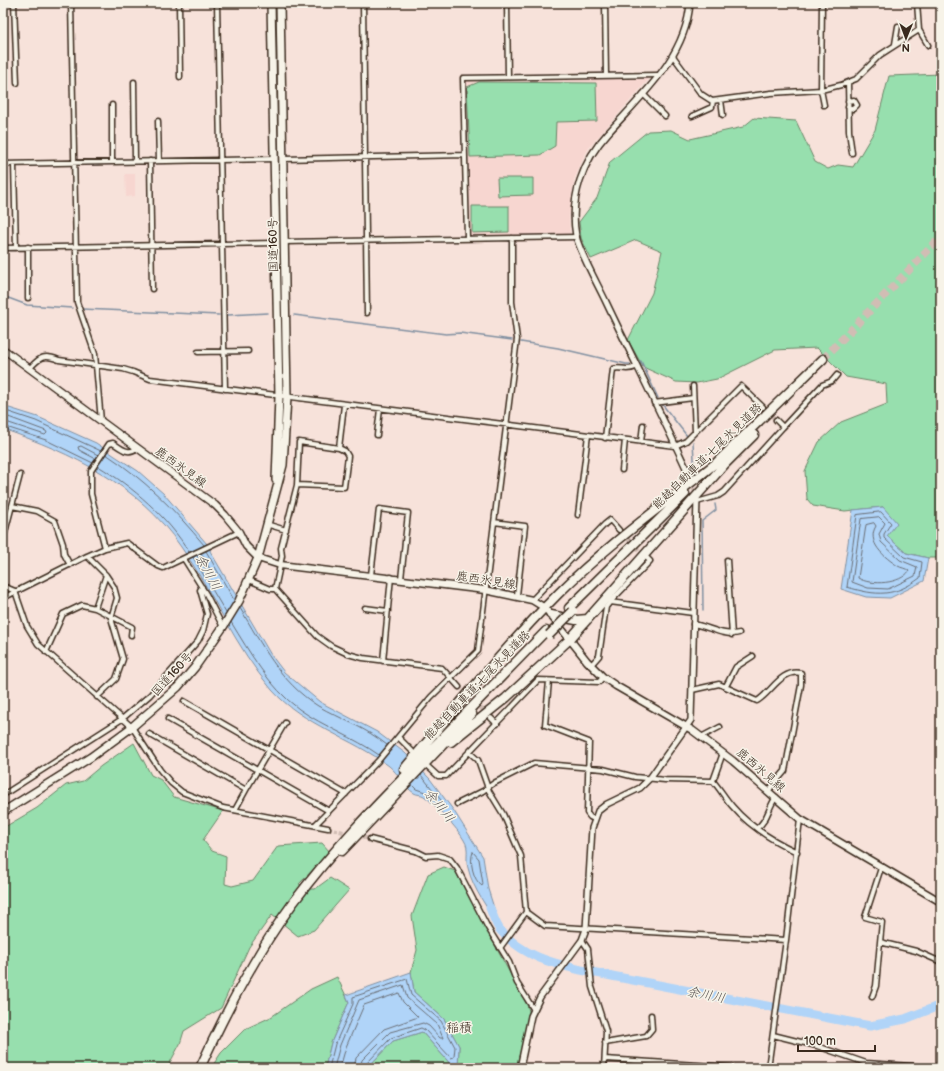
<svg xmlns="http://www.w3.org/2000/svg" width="944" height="1071" viewBox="0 0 944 1071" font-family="'Balsamiq Sans','Klee One',sans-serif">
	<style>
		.built { fill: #f7d6d0 }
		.green { fill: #97dfae; stroke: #698466 }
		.water { fill: #b0d4f8; stroke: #8190a1 }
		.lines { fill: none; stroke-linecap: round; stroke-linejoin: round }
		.shore { stroke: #6a6e75; stroke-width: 1 }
		.stream { stroke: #8190a1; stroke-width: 1.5 }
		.river { stroke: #b0d4f8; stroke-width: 9 }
		.minor-tunnel { stroke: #d1bdb4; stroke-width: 4; stroke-dasharray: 4 2; stroke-linecap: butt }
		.tertiary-tunnel { stroke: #d1bdb4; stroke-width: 5; stroke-dasharray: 5 2.5; stroke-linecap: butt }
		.motorway-tunnel { stroke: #d1bdb4; stroke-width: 8; stroke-dasharray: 8 4; stroke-linecap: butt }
		.minor-casing { stroke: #3b2a1e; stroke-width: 7 }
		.tertiary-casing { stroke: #3b2a1e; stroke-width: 8 }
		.secondary-casing { stroke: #3b2a1e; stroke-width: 9 }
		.trunk-casing { stroke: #3b2a1e; stroke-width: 10 }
		.motorway-casing { stroke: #3b2a1e; stroke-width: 11 }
		.minor { stroke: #f7f3e8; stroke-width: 4 }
		.tertiary { stroke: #f7f3e8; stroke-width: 5 }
		.secondary { stroke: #f7f3e8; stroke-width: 6 }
		.trunk { stroke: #f7f3e8; stroke-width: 7 }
		.motorway { stroke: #f7f3e8; stroke-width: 8 }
		.motorway-bridge-casing { stroke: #3b2a1e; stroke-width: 11; stroke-linecap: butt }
		.motorway-bridge { stroke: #f7f3e8; stroke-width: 8 }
		.labels { text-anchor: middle; stroke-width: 3; stroke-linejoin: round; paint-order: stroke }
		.street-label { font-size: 12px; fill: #3b2a1e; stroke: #f7f3e8 }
		.water-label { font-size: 13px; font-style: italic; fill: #585454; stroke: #f7f3e8 }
		.neighbourhood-label { font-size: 13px; fill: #3b2a1e; stroke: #f7f3e8 }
	</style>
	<rect width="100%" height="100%" fill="#f7e2da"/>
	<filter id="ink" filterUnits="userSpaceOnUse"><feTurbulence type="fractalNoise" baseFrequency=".025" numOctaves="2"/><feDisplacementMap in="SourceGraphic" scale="8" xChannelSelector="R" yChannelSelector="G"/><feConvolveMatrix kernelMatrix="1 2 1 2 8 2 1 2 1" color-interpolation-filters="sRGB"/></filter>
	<g filter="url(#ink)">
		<path class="built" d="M650,78L598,137L588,149L581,163L574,180L572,194L569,217L570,234L469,236L466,81Z
			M125,174H135V196L126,197Z"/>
		<path class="green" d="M941,74V558H928L906,553L887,536L883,507L845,511L813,506L807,499L805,471L819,442L841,422L887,404L886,384L846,377L817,348L775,350L717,379L697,383L676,382L643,367L628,340L652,293L662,251L636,240L591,259L581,238L579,222L597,198L610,162L648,131L671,130L690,139L743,127L754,118L796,121L815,162L828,169L838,165L853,167L875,130L889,76Z
			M479,82L596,83L597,121L556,122L555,146L540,155L470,157L467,87Z
			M497,178H533V195L498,196Z
			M472,206H509V232L472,233Z
			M134,743L151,775L161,780L174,797L223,811L203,840L212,851L226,856L225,884L232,886L253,881L278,846L322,843L330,852L299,884L310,889H315L330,878L349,890L314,930L298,936L272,915L249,947L221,1008L184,1031L180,1044L167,1068H3V964H8L3,958V828L37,808L66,785L83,781L101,766Z
			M444,867L455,871L527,1005L532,1020L526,1031L516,1068H458L459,1046L444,1019L414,992L411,972L417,950L412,916L428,874Z
			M337,977L349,1002L331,1043L325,1068H211L221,1053L245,1029L271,1017L311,989Z
			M422,1032L454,1068H367L393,1041Z"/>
		<path class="water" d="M3,406L38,417L96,443L115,456L138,471L164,494L207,544L211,549L210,551L271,655L284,672L320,702L377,732L405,753L430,779L454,811L483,857L488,889L501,930C490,911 473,890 468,868C465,858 470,849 464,840C458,829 434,803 424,796C421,794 417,795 414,793C404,787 398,773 389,766C352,738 303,725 272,690C235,647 214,593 181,547C138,484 73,454 3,429Z
			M883,507L897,523L887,536L906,553L928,558L924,581L890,598L866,597L841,589L853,510Z
			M411,972L414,992L444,1019L459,1046L458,1068H454L422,1032L393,1041L367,1068H325L331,1043L349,1002L346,995Z"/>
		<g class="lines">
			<path class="shore" d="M3,410L36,421L101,451
				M3,415L46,431L47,433L45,435L3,421
				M3,426L46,440L93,463
				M106,454C144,479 175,510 204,545
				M96,459L79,450L78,447L81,446L98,455
				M98,466C133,487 168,517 189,552
				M881,512L891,523L884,534V538L904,557L922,562L920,578C894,597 877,596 847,587L857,515Z
				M879,517L885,523L879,534L881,542L900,560L917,567L915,576L888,589L868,588L852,582L861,519Z
				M874,523L876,526C866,542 884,557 898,566C901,568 906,568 909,571C901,584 871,586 858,578L866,525Z
				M206,551L234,600
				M197,555L208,573L210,574L211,571L201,553
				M193,557L226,613
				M240,608C262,645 280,682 318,706C341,719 366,728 387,745
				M231,622C250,653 269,687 299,709C324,727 354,737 379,755
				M412,785L416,789L425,792L441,807H444V804L421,775
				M473,852L479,859L483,884L482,886C473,880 469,861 473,852Z
				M329,1068L335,1044L353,1004V997L407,979L411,995L441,1021L455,1047L454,1057L451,1058L425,1030L421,1028L391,1038L366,1064L365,1068
				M334,1068L340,1045L359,1000L403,985L407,998L437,1024L443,1038H440L429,1026L423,1023L390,1032L362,1060L360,1068
				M340,1068L346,1047L364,1005L399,993L403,1002L418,1017L384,1029L356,1058L354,1068"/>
			<path class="stream" d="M3,296L27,305L72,308
				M82,309L219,315
				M228,315L268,313
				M294,315L446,334L460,333L512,340
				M521,342L558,348L626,364H630
				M639,362L641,361L658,398
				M662,404L687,436
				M693,442L695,476
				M703,610L702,521L716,510L715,504"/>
			<path class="river" d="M490,908C493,915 496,926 501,931C523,956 551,963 581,970L870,1026L905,1019L941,1005"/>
			<path class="minor-tunnel" d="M767,411L776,420
				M619,530L645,556
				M459,687L487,714
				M328,828L351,834
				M357,836L370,839"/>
			<path class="tertiary-tunnel" d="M692,481L697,498"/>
			<path class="motorway-tunnel" d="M823,359L941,237"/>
			<g class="minor-casing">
				<path id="minor" d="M14,3L17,83
					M71,3L77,302L95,354L101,421
					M179,3L180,77
					M217,3L225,389
					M363,3L367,313
					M507,3L508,77
					M605,3L606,76
					M822,3L821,90L824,105
					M919,30L928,45
					M895,44L898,26
					M673,56L701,94L712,101L771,93L821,90L841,85L856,79L880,55L919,30L917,3
					M134,82L135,161
					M848,83L849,131L852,153
					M643,94L665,116
					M721,100L723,115
					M848,101L854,100L857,105L853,109L848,107
					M112,105V162
					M692,116L712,107L713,101
					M158,121L159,161
					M283,159L465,155
					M150,161L152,289
					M3,164L275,159
					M14,164L16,248
					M467,238L463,78L658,75
					M284,242L577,237
					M28,247V298
					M3,248L275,243
					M198,352L248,351
					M30,368C40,357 44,354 59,360L123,369L133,372L150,379L675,446L686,441L741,386L763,407
					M693,386L695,432
					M654,403L693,398
					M344,405L339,448L299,442L297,485L281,548L282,556L275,589L317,636L331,646L348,654L363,658L442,668L459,687
					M783,427L822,385L832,381L837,375
					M377,435L380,409
					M605,438L613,369C621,366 625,372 636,367
					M641,442L643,425
					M622,470L625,440
					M297,485L344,487L348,456L345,451L339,448
					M697,502L718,496L724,492L783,427L776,420
					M12,506L37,511L55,521L63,544L64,554L70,565
					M578,515L588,435
					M494,522L525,526L517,595
					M266,524L286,530
					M3,540L20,475
					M105,548L91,494V471L109,444L113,443C122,449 128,455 137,448
					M87,556L106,575L114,587L117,598L111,618L123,659L116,679L97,697
					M647,558L650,561L610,602L693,613
					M184,559L206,594L223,627
					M727,560L732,635
					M371,575L379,509L408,513L401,579
					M249,580L270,589H275
					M3,586L15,591L27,626L38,644L132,727L160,770L171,783L182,792L223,808L328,828
					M3,598L87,556L105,548L127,543L158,566L163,568L239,532
					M532,600L605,524L610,520L619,530
					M95,608L106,575
					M365,608L388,611
					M693,624C707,626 725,637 739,633
					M46,652L63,614L82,605L95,608L132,627L131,635
					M383,661L391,577
					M591,665L599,656L606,607L610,602
					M549,681L545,725L589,742L587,813L590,817L594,819
					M726,686L736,667L753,656
					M692,690L719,684L757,701C771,693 781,669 801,673V685L785,771L769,790
					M184,701L346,794
					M491,718L497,724
					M168,719L329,811
					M149,734L246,790L235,810
					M398,737L412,751
					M701,737L720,727
					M426,765L438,776H446L469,752
					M713,781L723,753
					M246,790L285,723
					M3,795L122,719L150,695L198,641L203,631L207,614L200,590L202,587
					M457,804L483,791L494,783L534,763L603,769L635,777L665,780L713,781C720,789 725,798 732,806C749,826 773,841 797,852
					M315,825L378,761L431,697L478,651L517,339L512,302V238
					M757,828C768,820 768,808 776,797
					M370,839L416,851L426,856L438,855L450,859L457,868L488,928L509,962L517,983L534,1010
					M881,868L865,917L882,922L880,942L916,951L941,962
					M526,912L545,926L786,940
					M582,940L588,949L592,987L606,1031L604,1068
					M500,948L526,912L521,856L503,814L489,791L478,760L469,752L538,680L599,682L603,677
					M872,997L876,986L880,942
					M773,1035L817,1046L866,1063L941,1068
					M605,1043L646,1036L652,1029L651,1015
					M605,1059L743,1068
					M768,1068L786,940L800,819"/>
			</g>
			<g class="tertiary-casing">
				<path id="tertiary" d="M690,3C686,57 642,95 608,133C583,160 569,198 576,236C580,253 598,285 606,302C634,361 664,419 691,479
					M520,1068L531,1016L540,997L582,940L586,929L592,828L598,811L607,804L640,788L650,778L691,720L697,499"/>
			</g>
			<g class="secondary-casing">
				<path id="secondary" d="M3,349L215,505L225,515L239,532L246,546L258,558L280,565L485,590L532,600L545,608L587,661L603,677L616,686L692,730L733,761L800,819L941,902"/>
			</g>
			<g class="trunk-casing">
				<path id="trunk" d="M271,3L279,396L276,480
					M3,812L91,757L132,727L178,687L195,667L223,627L239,601L258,558L283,465L287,397L280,3"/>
			</g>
			<g class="motorway-casing">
				<path id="motorway" d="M717,462L823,359
					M721,468L754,435
					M569,608L685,494
					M551,615L576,620L588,619
					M451,742L506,698L570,639L724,465
					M404,769C455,710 503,649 558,594C608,544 666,503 721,459
					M342,851L472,714
					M200,1068C226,1011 256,953 293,903C332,851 375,806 420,761C462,717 504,674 546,631"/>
			</g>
			<use href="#minor" class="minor"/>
			<use href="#tertiary" class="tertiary"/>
			<use href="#secondary" class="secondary"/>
			<use href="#trunk" class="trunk"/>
			<use href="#motorway" class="motorway"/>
			<g class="motorway-bridge-casing">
				<path id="motorway-bridge" d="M549,635L573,611"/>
			</g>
			<use href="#motorway-bridge" class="motorway-bridge"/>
		</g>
	</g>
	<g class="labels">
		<g class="street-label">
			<text transform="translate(273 245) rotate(-91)" y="4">国道160号</text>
			<text transform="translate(707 456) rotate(-44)" y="4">能越自動車道;七尾氷見道路</text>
			<text transform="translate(181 467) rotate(36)" y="4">鹿西氷見線</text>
			<text transform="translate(486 580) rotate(9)" y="4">鹿西氷見線</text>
			<text transform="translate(172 674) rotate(-48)" y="4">国道160号</text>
			<text transform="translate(477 685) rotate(-46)" y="4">能越自動車道;七尾氷見道路</text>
			<text transform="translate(761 770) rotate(41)" y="4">鹿西氷見線</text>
		</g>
		<g class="water-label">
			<text transform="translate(209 572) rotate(61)" y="5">余川川</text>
			<text transform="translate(440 805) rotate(51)" y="5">余川川</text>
			<text transform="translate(706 994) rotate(11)" y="5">余川川</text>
		</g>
		<g class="neighbourhood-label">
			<text x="459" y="1032">稲積</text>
		</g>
	</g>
	<rect width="944" height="1071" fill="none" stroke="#f7f3e8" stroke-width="16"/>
	<rect x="8" y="8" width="928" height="1055" fill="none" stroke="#3b2a1e" stroke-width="1.5" filter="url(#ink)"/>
	<g transform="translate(906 38) rotate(181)" stroke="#f7f3e8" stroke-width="3" paint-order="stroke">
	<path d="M0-3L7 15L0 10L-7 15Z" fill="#3b2a1e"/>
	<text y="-6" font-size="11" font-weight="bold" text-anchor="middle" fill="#3b2a1e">N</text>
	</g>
	<path d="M798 1045v6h77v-6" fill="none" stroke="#3b2a1e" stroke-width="2"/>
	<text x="804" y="1045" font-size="12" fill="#3b2a1e" stroke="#f7f3e8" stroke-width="3" paint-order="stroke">100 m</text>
</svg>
